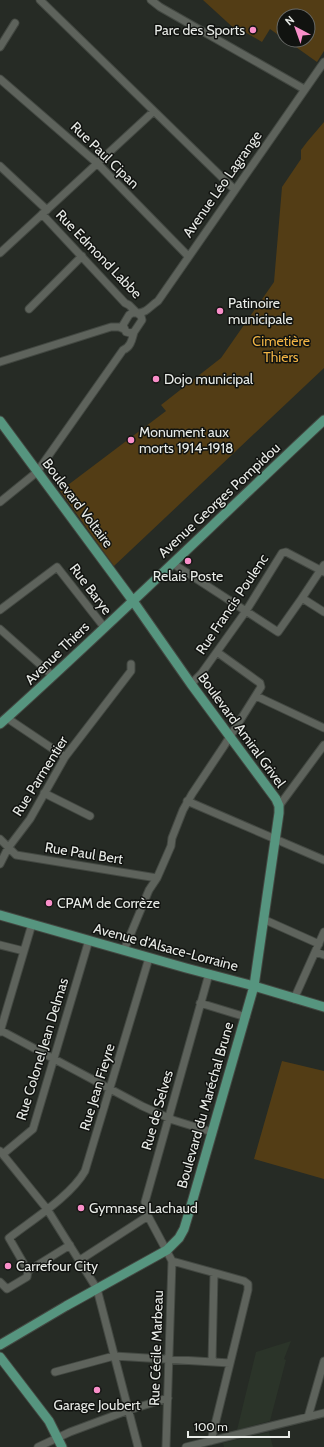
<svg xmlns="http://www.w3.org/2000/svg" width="324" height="1447" viewBox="0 0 324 1447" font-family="Cabin,sans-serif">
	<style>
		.built { fill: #2b3429 }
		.green { fill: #533d15 }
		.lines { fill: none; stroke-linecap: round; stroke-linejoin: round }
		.minor-casing { stroke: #434842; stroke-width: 9 }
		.major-casing { stroke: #434842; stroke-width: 11 }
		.minor { stroke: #5e635c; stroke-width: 7 }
		.major { stroke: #56957f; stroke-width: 9 }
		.poi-dot { fill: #f98fc9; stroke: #111310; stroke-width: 1.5 }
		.labels { text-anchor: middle; stroke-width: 3; stroke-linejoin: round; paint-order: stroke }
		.poi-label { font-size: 14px; fill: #e8ebe7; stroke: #111310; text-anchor: start }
		.street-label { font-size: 14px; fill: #e8ebe7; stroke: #111310 }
		.park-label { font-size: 14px; fill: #f0b344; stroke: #111310 }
	</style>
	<rect width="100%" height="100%" fill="#262b25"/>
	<path class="built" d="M291,1341L284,1359L286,1360L270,1421L237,1430L256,1352Z
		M269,1432L273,1447H224L223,1443Z"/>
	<path class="green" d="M203,0H324V51L317,62L286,40H308V16H284V39L270,29L262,42L243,31L238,32Z
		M324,122V368L114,566L60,491L166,411L161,405L221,358L274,282L282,187L301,159V150L307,142Z
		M282,1061L324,1071V1179L254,1159Z"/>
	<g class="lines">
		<g class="minor-casing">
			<path id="minor" d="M40,0L235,190
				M151,0L160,7L304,89
				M0,47L15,23
				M0,79L97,163L188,256
				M0,166L47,210
				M42,214L125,303L129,305L137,313C147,313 150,306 158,301L324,62
				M0,253L154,111
				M29,309L82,256
				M132,313H137L141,316L142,320L134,332L130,333L126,332L123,325L129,315Z
				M0,362L111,327H119L124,329
				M0,502L37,472L123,350C131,347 132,339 134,332
				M172,563L278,632L302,598L324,565
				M302,598L324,612
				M0,610L57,567L104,627
				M0,629L53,676
				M191,684L201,674L246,611L282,553L286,552L324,572
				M256,696L324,728
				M7,718L65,757
				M44,793L90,816
				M187,801L324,860
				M279,806L324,745
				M0,839L16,855L157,878
				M0,864L8,848L30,819L65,757L131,671V664
				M263,919L319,944
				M0,945L24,951
				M124,950L149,890L157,878L171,846L172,838L183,810L192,794L224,746L261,687L260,683L217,652
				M316,952L324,955
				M294,999L324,932
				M200,1003L246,1017
				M0,1030L142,1106L173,1120L212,1132
				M0,1032L32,924
				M0,1151L47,1209L97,1289L138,1447
				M3,1154L33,1129L89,940
				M80,1260L148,1216
				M172,1261L244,1281L248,1284V1290L211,1441
				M28,1271L9,1238C32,1220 71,1196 85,1171L149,958
				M0,1282L7,1289L27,1277L28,1271L70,1245
				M212,1362L214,1273
				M55,1372L114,1356L230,1363
				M308,1417L324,1361
				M38,1447L70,1432L129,1410L168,1398
				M166,1447L172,1261L148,1216L145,1202L209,974
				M186,1447L324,1413"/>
		</g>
		<g class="major-casing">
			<path id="major" d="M0,421L133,601L191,684L276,799L279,806V813L254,986L193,1199L184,1229L179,1238L167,1250L66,1306L0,1345
				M0,724C110,625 216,521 324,420
				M0,915L186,968L254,986L324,1007
				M0,1357L49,1421L62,1447"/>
		</g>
		<use href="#minor" class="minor"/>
		<use href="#major" class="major"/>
	</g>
	<g class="poi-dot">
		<circle cx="253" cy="30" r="4"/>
		<circle cx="220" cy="311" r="4"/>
		<circle cx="156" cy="379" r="4"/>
		<circle cx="131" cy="440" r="4"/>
		<circle cx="188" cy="561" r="4"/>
		<circle cx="49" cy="903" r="4"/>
		<circle cx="81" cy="1208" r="4"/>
		<circle cx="8" cy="1266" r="4"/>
		<circle cx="97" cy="1390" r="4"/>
	</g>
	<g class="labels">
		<g class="poi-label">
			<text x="245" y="35" text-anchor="end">Parc des Sports</text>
			<text x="228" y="308">Patinoire<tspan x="228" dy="16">municipale</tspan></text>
			<text x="164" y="384">Dojo municipal</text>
			<text x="139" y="437">Monument aux<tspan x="139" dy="16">morts 1914-1918</tspan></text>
			<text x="188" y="581" text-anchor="middle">Relais Poste</text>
			<text x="57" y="908">CPAM de Corrèze</text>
			<text x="89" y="1213">Gymnase Lachaud</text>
			<text x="16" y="1271">Carrefour City</text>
			<text x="97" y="1410" text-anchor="middle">Garage Joubert</text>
		</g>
		<g class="street-label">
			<text transform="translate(105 155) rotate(44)" y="5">Rue Paul Cipan</text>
			<text transform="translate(222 184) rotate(-55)" y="5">Avenue Léo Lagrange</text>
			<text transform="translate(99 254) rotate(46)" y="5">Rue Edmond Labbe</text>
			<text transform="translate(219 500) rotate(-43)" y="5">Avenue Georges Pompidou</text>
			<text transform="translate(78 503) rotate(53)" y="5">Boulevard Voltaire</text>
			<text transform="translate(91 589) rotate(53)" y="5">Rue Barye</text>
			<text transform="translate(232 604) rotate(-56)" y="5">Rue Francis Poulenc</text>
			<text transform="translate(57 653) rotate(-44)" y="5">Avenue Thiers</text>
			<text transform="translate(242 730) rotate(54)" y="5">Boulevard Amiral Grivel</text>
			<text transform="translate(40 776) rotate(-58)" y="5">Rue Parmentier</text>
			<text transform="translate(84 853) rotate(9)" y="5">Rue Paul Bert</text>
			<text transform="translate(166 947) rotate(15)" y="5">Avenue d'Alsace-Lorraine</text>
			<text transform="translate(42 1049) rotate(-73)" y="5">Rue Colonel Jean Delmas</text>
			<text transform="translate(97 1087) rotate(-73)" y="5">Rue Jean Fieyre</text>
			<text transform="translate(205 1105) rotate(-74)" y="5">Boulevard du Maréchal Brune</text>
			<text transform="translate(157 1110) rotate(-74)" y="5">Rue de Selves</text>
			<text transform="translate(156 1348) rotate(-88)" y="5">Rue Cécile Marbeau</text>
		</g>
		<g class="park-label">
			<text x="281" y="346">Cimetière<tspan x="281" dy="16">Thiers</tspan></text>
		</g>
	</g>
	<g transform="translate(296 28) rotate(319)"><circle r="19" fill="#111310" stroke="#676966"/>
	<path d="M0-3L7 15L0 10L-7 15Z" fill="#f98fc9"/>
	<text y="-6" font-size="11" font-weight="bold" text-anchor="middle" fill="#e8ebe7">N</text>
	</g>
	<path d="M188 1431v6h101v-6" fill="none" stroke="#e8ebe7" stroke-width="2"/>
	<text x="194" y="1431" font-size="12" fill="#e8ebe7" stroke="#111310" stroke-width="3" paint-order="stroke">100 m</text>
</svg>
